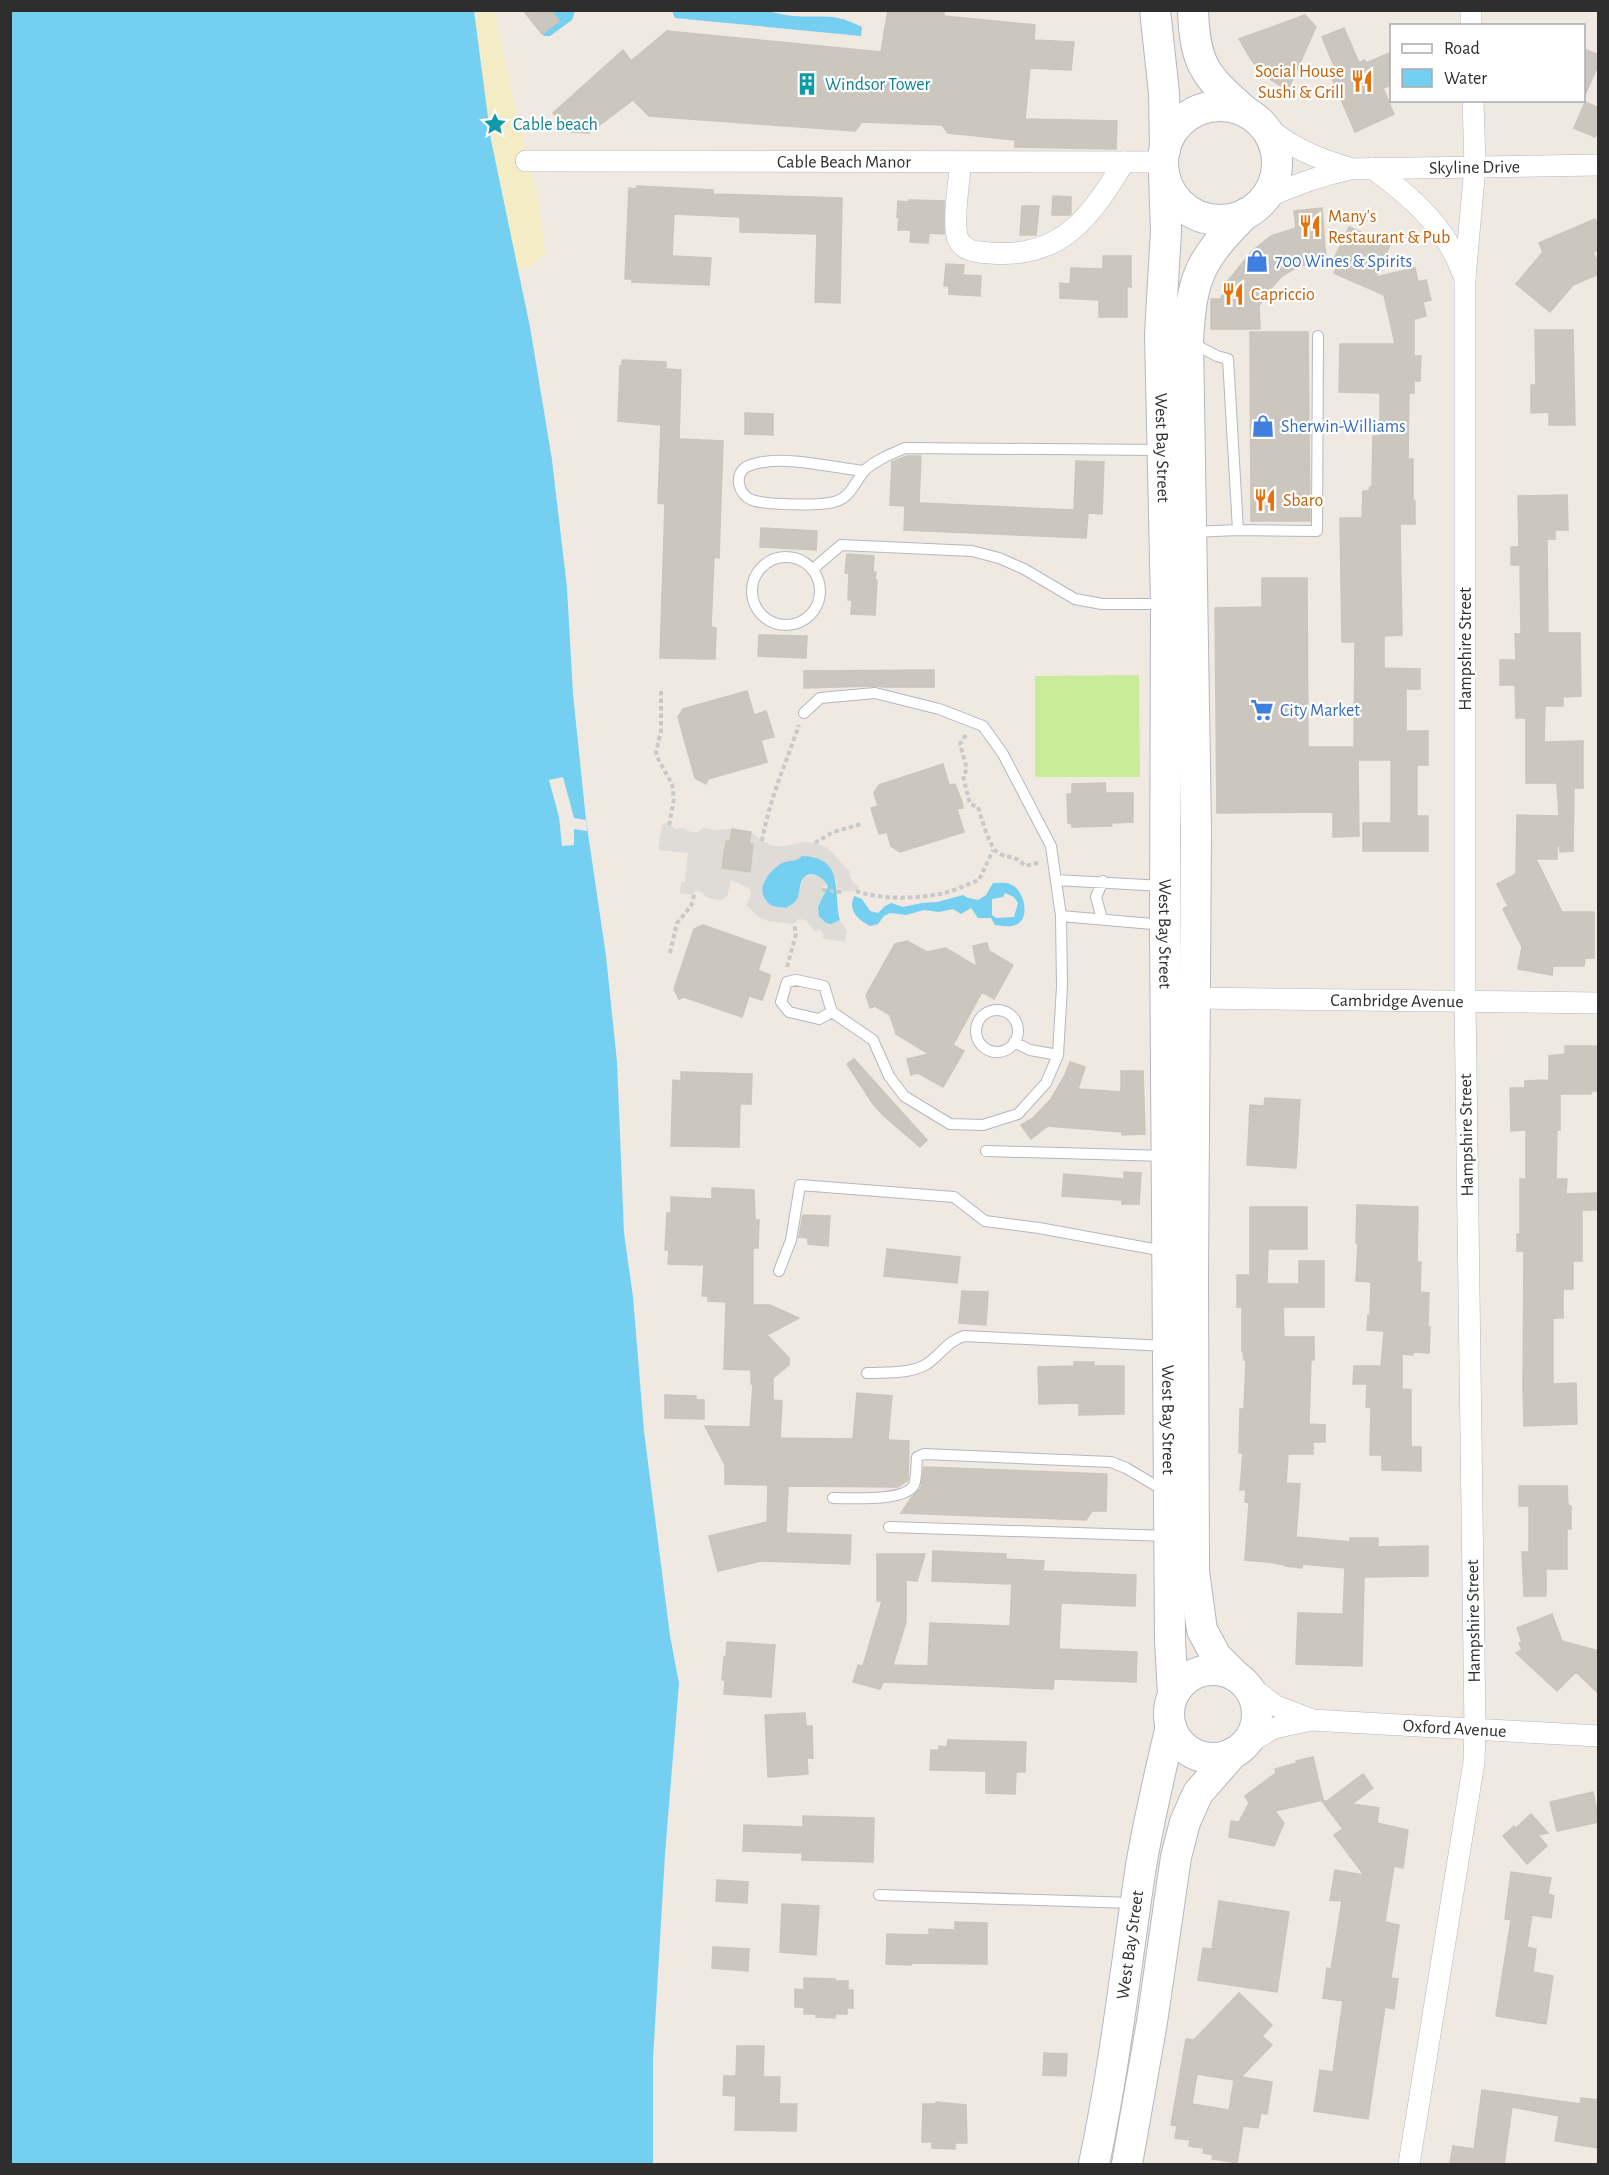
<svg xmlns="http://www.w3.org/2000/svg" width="1609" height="2175" viewBox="0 0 1609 2175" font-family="'Alegreya Sans',sans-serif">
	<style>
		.sand { fill: #f3ecc5 }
		.pitch { fill: #c9ec9a }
		.plaza { fill: #dfdcd8 }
		.water { fill: #75cff0; fill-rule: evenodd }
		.pier { fill: #efe9e1 }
		.building { fill: #cbc7bf; stroke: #cbc5ba; stroke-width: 1.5; fill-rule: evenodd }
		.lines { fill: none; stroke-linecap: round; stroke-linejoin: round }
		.lane-casing { stroke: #b4b7c1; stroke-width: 12 }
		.street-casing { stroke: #b4b7c1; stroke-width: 22 }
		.secondary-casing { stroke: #b4b7c1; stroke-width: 32 }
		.path { stroke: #c9c9c9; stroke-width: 4; stroke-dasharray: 4.5 3; stroke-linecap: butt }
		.lane { stroke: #fff; stroke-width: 10 }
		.street { stroke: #fff; stroke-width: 21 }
		.secondary { stroke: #fff; stroke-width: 30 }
		.labels { text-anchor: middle; stroke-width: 4.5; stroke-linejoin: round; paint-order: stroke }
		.food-label { font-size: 18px; fill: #c56008; stroke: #fff; text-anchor: start }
		.culture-label { font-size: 18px; fill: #0d838f; stroke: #fff; text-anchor: start }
		.street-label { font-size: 18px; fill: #2e2e2e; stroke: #fff }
		.shop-label { font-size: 18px; fill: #366cbe; stroke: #fff; text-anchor: start }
	</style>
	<rect width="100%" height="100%" fill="#efe9e1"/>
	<path class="sand" d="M425,11H495L515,107L538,195L545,252C523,282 508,267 479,256Z"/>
	<path class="pitch" d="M1139,675L1140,777H1035V676Z"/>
	<path class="plaza" d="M666,823L676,829L683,828L691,832H697L704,828L713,830L732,829L731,838L749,840L751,832L762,841L774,846H785L804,842L815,843L827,847L851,873L849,874L853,882L859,887L856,891L842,892V889L837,888L836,879L799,859L791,862H786L763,882V896L799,891L803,879L807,876L817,875L822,877L828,886L822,887V893L825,894L818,907L826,923L831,924L840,920L847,931L845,942L821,938L824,935L820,930L815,931L805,920L799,919L793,924L768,921L758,917L746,905L749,900L751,893L748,888L731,880L727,897L721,900L708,898L701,892L696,891L692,895L680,893L681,882H685L688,853L658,850L662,824Z"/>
	<path class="water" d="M11,11H474L491,140L530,327L552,460L567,588L573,694L586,820L606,956L617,1062L624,1233L633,1297L644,1431L670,1636L679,1683L665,1854L653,2059V2164H11Z
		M551,11H575L572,20L550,36H544L542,34L559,21Z
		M765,11C774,12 783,15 793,16C822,18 834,12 862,27L861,36L675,18L672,11Z
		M802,856C845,857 833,892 840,920L831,924L826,923L819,916L818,907L828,886C824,877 809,868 802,880C799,886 800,893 797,899C795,903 790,905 786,908L772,906C757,895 761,882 773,870C776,867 781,863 785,862C792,860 796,862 802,856Z
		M993,883C999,883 1007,882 1012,885C1023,890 1030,915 1019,923C1012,928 1003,926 995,925L991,918H978L971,908L961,914L953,909L939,912L924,910L906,915L890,913L884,916L878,924L870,926C857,919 848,911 854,896L862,899L870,911L878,913L885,906L891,903L903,907L922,903L937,902L963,895L968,898L978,900L986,895ZM1005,893L1014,897L1018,903L1014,917L996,918L992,915V899L1003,897Z"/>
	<path class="pier" d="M563,777L574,818L586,820L587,831L574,829V845L562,846L559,817L549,780Z"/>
	<path class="building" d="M523,10H551L559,21L542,34Z
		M888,10H944V16L1035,25L1034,40L1074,42L1071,70L1030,68L1025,119L1117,121L1116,149L1015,147V140L948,133L942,125L862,122L855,131L649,116L633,100L589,133L571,132L553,113L623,50L631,61L667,31L881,52Z
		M1305,15L1316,27L1288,90L1271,80L1252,61L1239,39Z
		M1344,28L1359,63L1364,60L1366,63L1392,52V85L1383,88L1394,114L1355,132L1332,78L1336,76L1335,73H1337L1322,37Z
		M1584,49L1599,55V63L1584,97Z
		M1585,102L1599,108V129L1595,137L1574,128Z
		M637,186L713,190V194L842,198L840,303L815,302L817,234L740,232V217L674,214L672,256L711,258L709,285L632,282V279H625L629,188L636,189Z
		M1053,196L1071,197V214L1069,215H1052Z
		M909,200L944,201V234L929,233L928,243L910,242L911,230H898L899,216L897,217L898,201L908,202Z
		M1022,206H1039L1036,235H1020Z
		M1322,208L1326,261L1299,266L1282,276L1267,293L1259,306L1260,329H1211V299H1221L1227,282L1252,251L1271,236L1296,228L1294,211Z
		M1595,219L1599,228V250L1593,252L1599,265V274L1573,285L1550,312L1516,284L1543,252L1539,243Z
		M1349,227L1390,245L1376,277L1415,268L1418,282L1426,280L1431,300L1423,302L1426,316L1414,319V356H1421L1420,381H1414V393H1409L1408,459H1413V501H1415V524H1400L1402,635L1384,636V668L1420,669V689H1406V731H1428V765H1417V816H1428V851H1363V823H1391V760H1358L1359,836L1333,837V812L1217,813L1215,608L1262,607V578H1307L1308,747H1354L1355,642H1342L1340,518H1362L1363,491H1369L1370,487H1372L1373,436H1380V393L1339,392L1340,344H1395L1384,295L1334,273L1341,258L1334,259Z
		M1103,256H1131V287L1127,286V317H1099V300L1060,298V283L1070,284L1071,268L1103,269Z
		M946,264L964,265L963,275L981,276L980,296L949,294V286H944Z
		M1535,330H1573L1575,425H1549V412L1531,413V385H1536Z
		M1250,332H1308L1310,521H1251Z
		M622,360L666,362V369L681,370L679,439L723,441L719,558L714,557L711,627L716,628L715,659L660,658L665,504L658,503L661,425L618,421L620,366H622Z
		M745,413L773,414V435L745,434Z
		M907,456H921L919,503L1074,510L1076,461L1104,462L1102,514L1088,513L1086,538L904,530L905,506L890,505L892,462Z
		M1567,495L1568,530H1555V539H1547L1548,633H1580L1581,696L1563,697V706H1545L1544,742L1583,741V788H1574L1573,851L1560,852V846H1557V859H1536L1562,912H1594V958H1585L1584,966H1553L1552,975L1518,969L1522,947L1503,909L1508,906L1497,884L1516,874L1517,815L1559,816L1557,783H1526V718H1516L1515,685H1500V660H1516L1515,634H1521L1520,565H1511V547H1519L1518,496Z
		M761,528L817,531L816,550L760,547Z
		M847,554L874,556L873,572H876L875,580H877L875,615L851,614L852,600H848L849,573H845Z
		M759,635L807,636L806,658L758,656Z
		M934,670V687H884L874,686L804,688V671Z
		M747,691L754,715L766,711L772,730L774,737L761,740L767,762L708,779L706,784L695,778L678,717L683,709Z
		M943,764L949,785L955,784L962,802L963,808L957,809L964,832L900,852L891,846L887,832L879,834L871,808L878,806L874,793L879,785Z
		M1105,783L1106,793H1133V822L1111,823L1112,826L1072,827V824L1068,823L1067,794H1072V784Z
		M732,829L751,832L749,844H753L750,872L722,868L726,841H730Z
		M703,925L766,947L758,970L770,975L769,981L762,1000L749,996L742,1017L684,997L679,999L674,989L694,929Z
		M907,941L927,952L946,948L977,967L973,946L987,943L989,951L1013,965L994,999L982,992L953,1045L964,1051L943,1087L918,1073L911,1075L907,1059L929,1054L896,1034L890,1015L875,1006L870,1008L866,995L895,944Z
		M1565,1046H1599V1091H1591V1094H1560V1130H1557L1556,1179H1567L1566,1194L1599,1193V1210H1582V1261H1573V1289H1563V1318H1553V1384L1576,1383L1577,1424L1524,1426L1523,1386L1524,1251H1517V1234H1520V1179H1526V1130L1511,1131L1510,1088H1525V1081L1549,1080V1056L1565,1054Z
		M854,1059L927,1140L920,1147L884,1116L873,1104L847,1064Z
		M1070,1062L1085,1067L1078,1089L1121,1092V1071H1143L1145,1134L1122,1135V1132L1048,1126L1031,1139L1021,1125L1033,1118L1051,1099L1065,1075Z
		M681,1072L752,1074L751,1104H740L739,1147L671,1146L673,1080L681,1081Z
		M1265,1098L1300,1100L1296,1168L1247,1165L1250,1105L1264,1106Z
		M1124,1172L1141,1173L1139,1204H1122V1200L1062,1196L1064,1174L1124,1179Z
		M712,1188L754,1190L755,1220H759L758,1248H753V1305H770L799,1318L767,1335L789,1358V1365L773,1378V1400L782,1401L780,1438L853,1439L857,1393L892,1396L888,1440L909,1441L908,1480L898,1487L788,1486L786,1533L851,1535L850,1564L761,1561L718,1571L709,1536L767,1522L768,1485L725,1484V1465L705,1426L750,1427L753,1384H751V1370L724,1369L726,1302L708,1301V1296H702L704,1265L668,1264L669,1250H665L667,1213H671V1197L712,1199Z
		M1357,1205L1418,1207L1417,1262H1421L1420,1292L1429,1293L1428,1327H1430L1429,1353L1413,1352V1355L1402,1354V1389L1411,1390V1447H1421V1471L1382,1470V1455H1370L1371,1407H1366L1367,1384H1353L1354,1366H1381L1384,1331L1367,1330L1368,1315L1370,1316L1371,1282L1356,1281L1358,1243H1356Z
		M1250,1207H1307V1249H1268L1267,1284H1299V1261H1324V1307H1283L1284,1337H1314V1360H1311L1309,1424L1325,1425V1442H1313V1454H1288L1286,1483L1300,1484L1296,1537L1350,1542V1538H1378V1547L1428,1546V1576L1364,1577L1362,1666L1296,1664L1298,1613L1343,1614L1345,1568L1303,1564L1302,1568L1285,1566V1565L1267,1562L1245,1560L1249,1503L1245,1502L1246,1490H1240L1243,1453H1239L1240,1409H1244L1246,1360H1244L1243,1351H1242V1307H1237V1275H1250Z
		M803,1215L830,1216L828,1246L808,1244V1238L799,1237Z
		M887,1249L960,1257L957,1283L884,1276Z
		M962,1291L988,1292L986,1325L959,1323Z
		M1074,1362H1094V1366H1124V1414L1079,1415V1403L1039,1404L1038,1367L1074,1366Z
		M665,1395L696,1396V1400H704V1419L665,1418Z
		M924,1467L1107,1474L1106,1511H1092L1086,1520L901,1513L911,1498L921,1488Z
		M1519,1486H1567L1568,1505L1571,1506V1529H1567V1569H1546V1596H1524L1522,1552H1529V1506H1519Z
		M933,1551L1006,1554V1559L1044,1561L1043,1571L1136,1575L1135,1606L1061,1603L1059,1649L1137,1652L1136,1682L1054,1679L1053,1689L883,1682L880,1689L853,1682L858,1665L863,1666L882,1601H877V1554H925L917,1581L906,1580V1622L893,1665L928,1666L930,1623L1010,1626L1012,1584L932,1581Z
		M1552,1614L1562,1641L1599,1651V1694L1576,1672L1557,1691L1516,1653L1522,1650L1519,1643L1522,1642L1517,1628Z
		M727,1642L775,1645L771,1697L724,1694L725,1680H722L724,1657H726Z
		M805,1713L806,1726H812L813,1758H807L808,1774L768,1777L765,1715Z
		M948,1740L1026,1742L1025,1772H1016L1015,1794L986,1793V1771L930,1770L931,1750H939V1746L947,1747Z
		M1313,1757L1323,1800L1275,1811L1284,1823L1274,1846L1229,1837L1231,1821L1239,1822L1249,1803L1245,1796L1276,1773L1275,1769L1297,1763L1296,1761Z
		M1363,1774L1373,1788L1352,1804L1379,1808L1377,1823L1408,1830L1403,1868L1394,1866L1385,1922L1399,1925L1391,1978L1398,1979L1394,2009L1385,2007L1368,2119L1314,2111L1320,2070L1333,2072L1343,2001L1323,1998L1327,1968L1331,1969L1342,1901L1330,1900L1335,1870L1364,1875L1334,1835L1343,1829L1321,1800L1327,1801Z
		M1593,1792L1599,1822L1557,1831L1550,1802Z
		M1531,1814L1548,1833L1538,1835L1547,1846L1527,1864L1503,1836L1514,1826L1516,1828Z
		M803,1816L874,1818L873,1862L802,1860V1853L743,1851L744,1825L803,1827Z
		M1511,1872L1551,1878L1548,1894L1554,1896L1551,1918L1532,1915L1527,1947L1536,1949L1533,1972L1553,1976L1546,2024L1496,2016L1511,1920L1505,1919Z
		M717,1880L748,1882L747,1903L716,1901Z
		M1219,1901L1289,1912L1277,1992L1198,1980L1203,1948L1212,1949Z
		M782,1904L819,1906L816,1955L780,1952Z
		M955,1922L987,1923V1964L911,1963V1965L886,1964L887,1934L929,1935V1929L955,1930Z
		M713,1947L749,1949L748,1971L712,1968Z
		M804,1978L835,1979V1981H848V1990H853V2008H847V2014H835V2018L816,2017V2014H804V2007H795V1989L804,1990Z
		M1239,1993L1272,2025L1262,2036L1272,2045L1241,2077L1272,2082L1267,2114L1261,2113L1258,2128L1243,2126L1237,2163L1212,2159L1213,2155L1203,2153L1204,2148L1189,2146L1190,2140L1175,2138L1177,2126L1171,2125L1186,2039L1194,2040ZM1197,2074L1234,2080L1229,2110L1192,2104Z
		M737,2046H764L763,2077H780L779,2104H797L796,2131L735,2130L736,2096L723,2095L724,2076H736Z
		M1044,2053L1067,2054L1066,2076L1043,2075Z
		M1482,2090L1580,2104L1581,2098L1599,2100V2148L1555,2141L1559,2116L1512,2107L1504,2164H1455L1450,2163L1453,2146L1474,2149Z
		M936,2102L966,2105L967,2143H955V2149L932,2148V2142H922L923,2104H936Z"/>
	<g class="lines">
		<g class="lane-casing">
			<path id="lane" d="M1190,342L1217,356L1228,359L1238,530L1193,532
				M864,471C836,468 791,457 764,462C759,462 750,465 746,467C733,476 739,495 752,500C766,505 819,506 834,502C851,498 855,481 865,470C876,460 891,454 905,448L1160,450
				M1238,530L1317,531L1318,336
				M752 591a34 34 0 1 1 68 0a34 34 0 1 1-68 0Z
				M813,569L841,545L972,551L999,558L1024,569L1075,599L1102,604H1166
				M804,713L820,698L875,693L939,709L983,726L1003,754L1051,846L1061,916L1062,986L1058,1055L1046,1083L1018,1114L983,1125L950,1124L904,1096L889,1076L873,1040L832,1012L824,986L796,980L787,982L781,1002L789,1012L819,1019L832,1012
				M1056,880L1163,886
				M1061,916L1164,925
				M1102,919L1096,897L1103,881
				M976 1031a21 21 0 1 1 42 0a21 21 0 1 1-42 0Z
				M1014,1042L1030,1050L1058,1055
				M986,1151L1166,1156
				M779,1271L791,1240L800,1185L954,1197L985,1221L1039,1228L1164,1251
				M867,1373C886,1372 911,1374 927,1364C941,1354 948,1341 964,1336L1166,1346
				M833,1498C851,1498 905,1502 914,1485C917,1477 916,1465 917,1457L924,1454L1111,1462L1126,1468L1165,1491
				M889,1527L1168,1536
				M879,1895L1133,1903"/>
		</g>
		<g class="street-casing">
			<g id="street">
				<path d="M1471,10V26"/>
				<path d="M1261,123C1291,147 1312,157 1349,168"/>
				<path id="s1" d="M526,161L1163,162"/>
				<path d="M961,162C959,181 952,223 958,239C964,252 978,252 990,253C1061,259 1090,218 1124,162"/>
				<path d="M1372,168C1402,190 1433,215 1451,248C1457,257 1460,268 1465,278"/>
				<path id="s2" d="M1262,200C1291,186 1318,176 1350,169L1598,165"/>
				<path id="s3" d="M1195,998L1598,1003"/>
				<path d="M1247,1684L1276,1706L1310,1719"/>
				<path id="s4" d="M1242,1747L1274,1728L1311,1720L1598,1736"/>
				<path d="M1409,2164L1474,1762L1475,1729L1465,1001V278L1475,166L1473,100"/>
			</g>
		</g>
		<g class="secondary-casing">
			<g id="secondary">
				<path d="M1155,10L1164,93L1165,150"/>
				<path d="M1193,10C1195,65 1205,76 1245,111"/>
				<circle cx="1220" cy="163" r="57"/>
				<path id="s5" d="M1164,174L1166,231L1160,334L1166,604L1165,925L1170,1640L1173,1695"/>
				<circle cx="1213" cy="1714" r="44"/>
				<path d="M1237,1677L1216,1656L1202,1630L1194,1572L1193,1279L1196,829L1188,340C1192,275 1200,260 1245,214"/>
				<path id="s6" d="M1094,2164C1115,2066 1126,1965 1141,1866C1149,1819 1160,1772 1171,1726"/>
				<path d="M1127,2164L1152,2022L1176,1857L1185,1822L1198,1793L1233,1753"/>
			</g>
		</g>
		<path class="path" d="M661,691V731L656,752L657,757L672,784L674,799L669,826
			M966,735L960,744L967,769L963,776L970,804L978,807C982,819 989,849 1000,854C1012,859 1015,855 1025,866L1041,862
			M762,841C769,800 786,763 799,725
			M815,843L833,832L862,824
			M822,890L842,892
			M856,891C882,900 918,899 944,893C956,890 968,884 979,880L993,850
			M670,953L677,923L691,906L695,892
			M787,967L796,934L794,924"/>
		<use href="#lane" class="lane"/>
		<use href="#street" class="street"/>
		<use href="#secondary" class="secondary"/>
	</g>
	<defs>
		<g id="restaurant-bare" transform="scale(1.8)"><path d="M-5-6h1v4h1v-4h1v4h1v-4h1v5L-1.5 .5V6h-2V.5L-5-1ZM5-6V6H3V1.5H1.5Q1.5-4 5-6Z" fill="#e8710a" stroke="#fff" stroke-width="2.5" paint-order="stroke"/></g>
		<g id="building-bare" transform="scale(1.8)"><path d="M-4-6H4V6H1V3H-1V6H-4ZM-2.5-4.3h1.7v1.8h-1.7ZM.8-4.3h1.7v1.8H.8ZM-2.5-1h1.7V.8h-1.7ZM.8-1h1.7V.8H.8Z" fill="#0f9aa8" stroke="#fff" stroke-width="2.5" paint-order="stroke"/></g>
		<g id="sight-bare" transform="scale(1.8)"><path d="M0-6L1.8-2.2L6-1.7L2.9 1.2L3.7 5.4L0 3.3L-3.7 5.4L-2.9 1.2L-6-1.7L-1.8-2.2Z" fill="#0f9aa8" stroke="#fff" stroke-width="2.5" paint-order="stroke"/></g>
		<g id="shop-bare" transform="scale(1.8)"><path d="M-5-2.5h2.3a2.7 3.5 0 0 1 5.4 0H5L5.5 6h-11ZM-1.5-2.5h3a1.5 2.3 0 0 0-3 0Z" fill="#3f7fe0" stroke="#fff" stroke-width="2.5" paint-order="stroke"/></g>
		<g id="supermarket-bare" transform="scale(1.8)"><path d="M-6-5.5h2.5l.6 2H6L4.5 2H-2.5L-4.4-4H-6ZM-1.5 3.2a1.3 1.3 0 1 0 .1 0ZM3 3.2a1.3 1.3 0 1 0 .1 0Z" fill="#3f7fe0" stroke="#fff" stroke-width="2.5" paint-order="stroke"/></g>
	</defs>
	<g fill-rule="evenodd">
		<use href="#restaurant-bare" x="1362" y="81"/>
		<use href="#building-bare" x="807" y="84"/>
		<use href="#sight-bare" x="495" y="124"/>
		<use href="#restaurant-bare" x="1310" y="226"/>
		<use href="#shop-bare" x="1257" y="261"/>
		<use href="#restaurant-bare" x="1233" y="294"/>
		<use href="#shop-bare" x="1263" y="426"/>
		<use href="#restaurant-bare" x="1265" y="500"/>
		<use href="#supermarket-bare" x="1262" y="710"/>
	</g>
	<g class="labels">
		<g class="food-label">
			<text x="1344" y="77" text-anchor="end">Social House<tspan x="1344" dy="21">Sushi &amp; Grill</tspan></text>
			<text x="1328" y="222">Many's<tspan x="1328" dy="21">Restaurant &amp; Pub</tspan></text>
			<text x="1251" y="300">Capriccio</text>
			<text x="1283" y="506">Sbaro</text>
		</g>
		<g class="culture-label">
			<text x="825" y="90">Windsor Tower</text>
			<text x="513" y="130">Cable beach</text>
		</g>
		<g class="street-label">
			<text dy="6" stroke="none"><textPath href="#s1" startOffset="318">Cable Beach Manor</textPath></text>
			<text dy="6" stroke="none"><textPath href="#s2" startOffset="218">Skyline Drive</textPath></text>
			<text dy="6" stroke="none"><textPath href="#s5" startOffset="274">West Bay Street</textPath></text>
			<text transform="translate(1465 649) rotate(-90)" y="6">Hampshire Street</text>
			<text dy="6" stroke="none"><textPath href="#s5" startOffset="760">West Bay Street</textPath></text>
			<text dy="6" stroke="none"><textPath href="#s3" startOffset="202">Cambridge Avenue</textPath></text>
			<text transform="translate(1466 1135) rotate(-91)" y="6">Hampshire Street</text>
			<text dy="6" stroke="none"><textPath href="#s5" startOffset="1246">West Bay Street</textPath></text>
			<text transform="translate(1473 1621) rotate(-91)" y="6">Hampshire Street</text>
			<text dy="6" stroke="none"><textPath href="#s4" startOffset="219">Oxford Avenue</textPath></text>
			<text dy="6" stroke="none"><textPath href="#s6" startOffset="222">West Bay Street</textPath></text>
		</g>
		<g class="shop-label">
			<text x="1275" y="267">700 Wines &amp; Spirits</text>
			<text x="1281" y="432">Sherwin-Williams</text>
			<text x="1280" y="716">City Market</text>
		</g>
	</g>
	<rect width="1609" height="2175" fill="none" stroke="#2e2e2e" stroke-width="24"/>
	<rect x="1390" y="24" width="195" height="78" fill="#ffffff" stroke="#ababab" stroke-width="1.5"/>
	<rect x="1402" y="44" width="30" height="9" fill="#ffffff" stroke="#ababab" stroke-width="1.5"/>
	<text x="1444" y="54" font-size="18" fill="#2e2e2e">Road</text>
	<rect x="1402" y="69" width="30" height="18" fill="#75cff0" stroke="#ababab" stroke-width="1.5"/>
	<text x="1444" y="84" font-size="18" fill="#2e2e2e">Water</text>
</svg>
